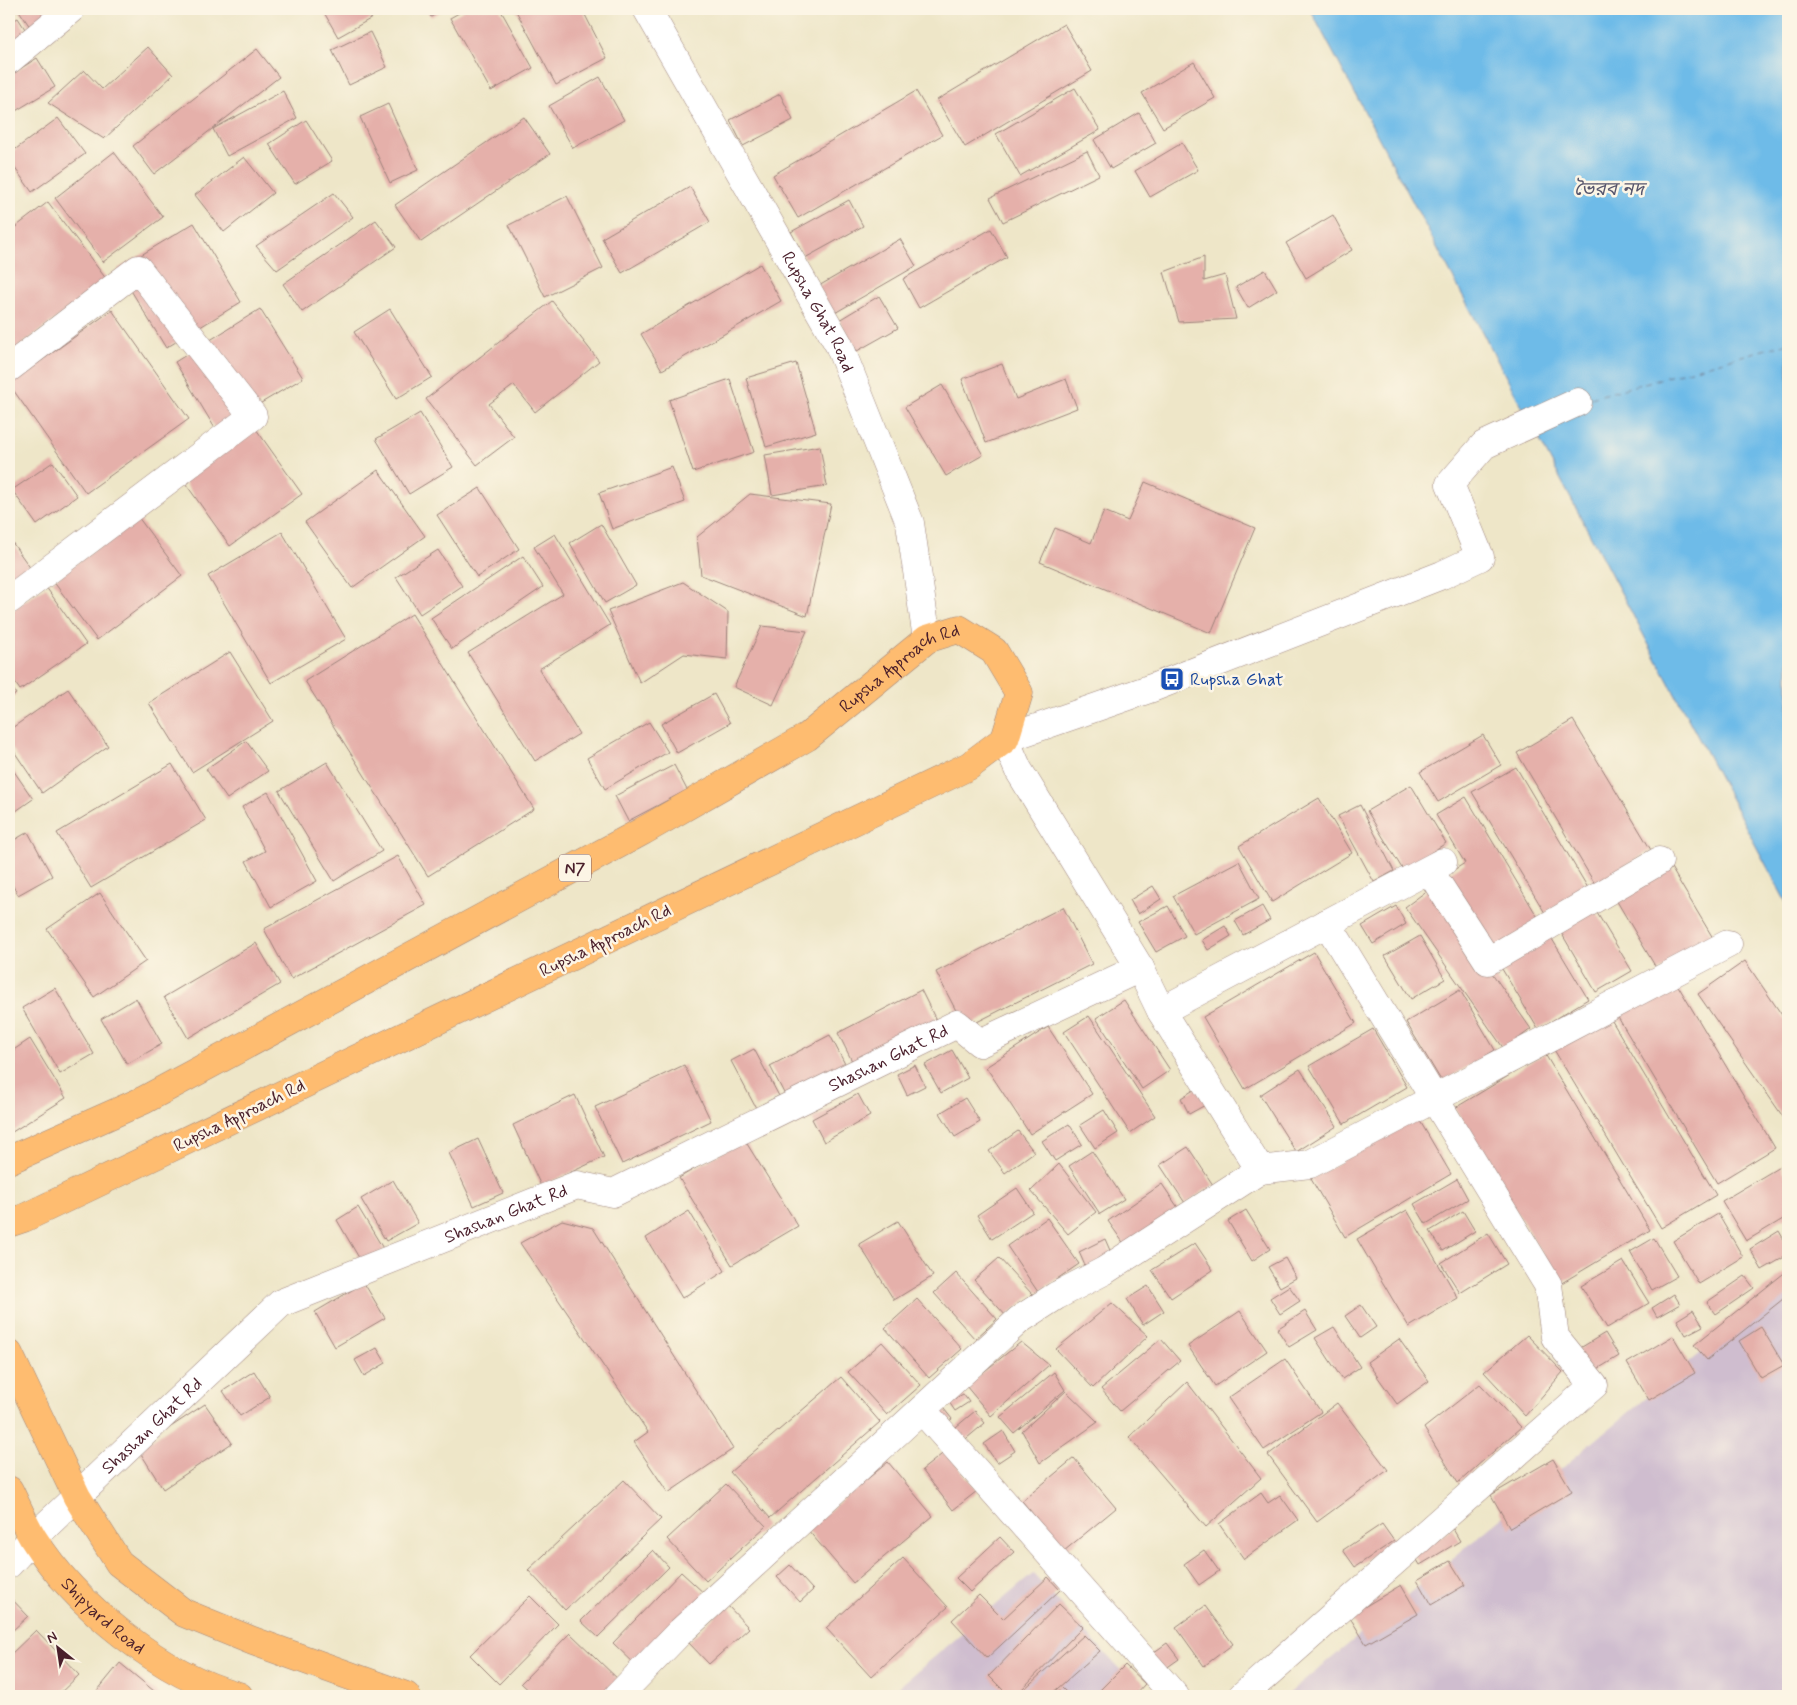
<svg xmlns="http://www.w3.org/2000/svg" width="1797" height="1705" viewBox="0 0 1797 1705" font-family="Mynerve,'Noto Sans Bengali',sans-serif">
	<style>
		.industrial { fill: #cfbdcf }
		.water { fill: #6ebbe8; stroke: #5c6d8a }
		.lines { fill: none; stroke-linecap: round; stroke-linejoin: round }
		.ferry { stroke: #57566d; stroke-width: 1; stroke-dasharray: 6 5; stroke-linecap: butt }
		.building { fill: #e5b0aa }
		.minor-casing { stroke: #9c827a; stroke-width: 29 }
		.major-casing { stroke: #9c827a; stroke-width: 29 }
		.highway-casing { stroke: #9c827a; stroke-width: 29 }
		.minor { stroke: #fff; stroke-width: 28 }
		.major { stroke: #febc70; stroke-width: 28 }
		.highway { stroke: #febc70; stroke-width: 28 }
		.labels { text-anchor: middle; stroke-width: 5; stroke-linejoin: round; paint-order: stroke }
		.shield { fill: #fcf5e5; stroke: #7f5f63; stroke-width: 1 }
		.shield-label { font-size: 16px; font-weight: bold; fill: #4a1f2b }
		.street-label { font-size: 18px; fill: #4a1f2b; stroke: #fcf5e5 }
		.transit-label { font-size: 18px; fill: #164399; stroke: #fcf5e5; text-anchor: start }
		.water-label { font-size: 19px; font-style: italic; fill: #57566d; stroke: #fcf5e5 }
	</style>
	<rect width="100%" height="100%" fill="#fcf5e5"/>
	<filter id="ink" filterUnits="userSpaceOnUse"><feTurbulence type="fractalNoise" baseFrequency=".02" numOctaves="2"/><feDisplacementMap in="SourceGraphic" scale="10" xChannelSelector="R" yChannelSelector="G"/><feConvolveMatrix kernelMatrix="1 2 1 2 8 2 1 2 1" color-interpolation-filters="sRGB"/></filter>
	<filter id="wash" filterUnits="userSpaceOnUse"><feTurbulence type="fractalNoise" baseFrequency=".0096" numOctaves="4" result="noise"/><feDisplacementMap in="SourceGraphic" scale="20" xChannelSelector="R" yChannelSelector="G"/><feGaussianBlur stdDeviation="1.12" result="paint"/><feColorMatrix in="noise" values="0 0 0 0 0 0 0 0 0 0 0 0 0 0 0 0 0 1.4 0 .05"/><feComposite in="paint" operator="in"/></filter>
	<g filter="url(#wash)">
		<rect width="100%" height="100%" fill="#eee6c8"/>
		<path class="industrial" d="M1788,1281V1696H1286Z
			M1033,1574L1144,1696H888Z"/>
		<path class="water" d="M1310,9H1788V906Z"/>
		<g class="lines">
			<path class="ferry" d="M1591,398L1788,343"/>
		</g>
		<g id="blocks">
			<path class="building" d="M18,9H59L30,27Z
				M322,9H367L372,18L338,37Z
				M426,9H445L431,17Z
				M466,9H500L533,68L491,91L450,18Z
				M515,9H582L607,58L556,85Z
				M18,18L37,48L9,64V23Z
				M1064,24L1092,71L965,147L937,100Z
				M370,32L387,67L349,85L332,50Z
				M148,47L173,75L104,139L48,103L84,70L102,89Z
				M257,49L279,77L154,174L133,146Z
				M37,58L55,87L9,115V76Z
				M1194,62L1215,98L1163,128L1142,93Z
				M600,77L624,120L573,148L549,106Z
				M1075,88L1100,130L1020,176L996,134Z
				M283,91L297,118L227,156L213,129Z
				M916,91L942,135L798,218L773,175Z
				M780,94L793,120L743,146L730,120Z
				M388,104L418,170L390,183L360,117Z
				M1139,113L1156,143L1111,169L1094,140Z
				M524,117L550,154L421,242L395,205Z
				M58,118L85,154L32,192L9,160V154Z
				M306,120L332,161L295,184L269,144Z
				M1182,143L1198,170L1150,197L1135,171Z
				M1087,151L1099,175L1003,222L990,198Z
				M114,152L163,217L103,262L55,198Z
				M244,157L273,193L224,232L195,195Z
				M690,187L710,222L622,273L602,238Z
				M334,193L353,217L277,270L256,246Z
				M567,196L603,268L545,297L509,225Z
				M849,200L863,226L805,258L791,232Z
				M48,202L107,280L9,354V232Z
				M1333,215L1352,250L1306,278L1286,243Z
				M376,220L396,247L302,312L283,284Z
				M194,223L241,302L166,348L118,269Z
				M991,229L1007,257L919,308L903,279Z
				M900,239L916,266L833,314L817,287Z
				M1204,257V281L1225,275L1236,319L1179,322L1164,272Z
				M760,264L781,301L662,370L641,334Z
				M1265,270L1277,290L1248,308L1236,287Z
				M879,296L898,328L857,351L839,320Z
				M552,301L599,361L535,412L514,385L489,404L514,437L477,465L426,399Z
				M260,309L303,378L216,430L175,362Z
				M390,309L432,377L396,399L354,332Z
				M112,310L189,419L86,493L9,384Z
				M796,363L816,432L766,447L746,378Z
				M1002,364L1016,399L1066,379L1077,408L986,443L962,379Z
				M730,379L754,452L693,472L669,400Z
				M942,385L983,455L946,476L905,407Z
				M420,413L453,467L409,494L376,439Z
				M256,429L302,494L230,546L183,480Z
				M820,446L827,486L772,495L765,455Z
				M53,462L77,496L37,525L12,490Z
				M672,467L685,502L612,529L599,493Z
				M378,470L425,536L352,588L305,522Z
				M1145,482L1255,528L1211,633L1040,562L1055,528L1091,543L1104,511L1128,521Z
				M480,488L519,549L477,577L437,515Z
				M750,494L831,504L807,616L701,575L697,537Z
				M138,517L182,576L97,640L53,581Z
				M601,524L636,585L605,603L570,543Z
				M282,532L346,639L271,683L208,576Z
				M555,534L610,625L539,669L579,734L535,761L468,653L563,594L534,547Z
				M9,538L31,569L9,584Z
				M438,550L462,586L420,614L396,577Z
				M523,556L543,587L452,649L431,618Z
				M683,582L728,612L727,659L684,654L640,683L608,611Z
				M46,587L86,644L20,690L9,674V612Z
				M412,614L534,809L428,876L305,681Z
				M762,626L807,631L773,705L734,687Z
				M230,652L273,721L192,772L149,703Z
				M9,683L16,694L9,699Z
				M68,689L108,746L42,793L9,744V730Z
				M714,694L730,723L677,753L661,724Z
				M1573,720L1651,850L1595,884L1517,753Z
				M649,722L668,752L605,789L587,758Z
				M1483,735L1501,765L1438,802L1420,772Z
				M246,741L268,771L227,799L206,769Z
				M327,762L382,851L334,881L279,791Z
				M9,764L33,799L9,816Z
				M172,764L206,820L91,888L57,833Z
				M674,765L687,790L628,821L615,796Z
				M1516,767L1588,888L1545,913L1472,792Z
				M1411,785L1446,843L1403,870L1367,811Z
				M268,792L317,881L271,907L246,861L265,851L242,807Z
				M1466,797L1540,921L1489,952L1444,876L1465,863L1436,815Z
				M1319,798L1352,853L1272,902L1239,846Z
				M1360,805L1394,871L1374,882L1338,816Z
				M28,832L52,876L18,895L9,879V843Z
				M398,856L426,905L291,979L264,929Z
				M1239,861L1259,899L1194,934L1173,896Z
				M1670,866L1713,938L1658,971L1615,898Z
				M1153,886L1161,899L1138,914L1130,900Z
				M1432,887L1531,1029L1504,1049L1405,907Z
				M100,893L146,961L94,997L47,929Z
				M1168,906L1185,936L1156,952L1138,922Z
				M1262,906L1270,920L1243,935L1235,921Z
				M1396,906L1406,924L1373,944L1362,926Z
				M1063,907L1092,964L965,1028L936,972Z
				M1594,908L1632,971L1596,992L1559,929Z
				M1225,926L1231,936L1208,950L1202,940Z
				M1549,934L1588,999L1538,1029L1499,964Z
				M1420,936L1445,979L1411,999L1385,956Z
				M256,943L280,984L188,1038L164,997Z
				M1314,952L1356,1023L1245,1089L1203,1017Z
				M1745,961L1788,1024V1124L1698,994Z
				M1674,979L1775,1148L1717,1183L1616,1014Z
				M55,988L94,1054L60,1074L22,1008Z
				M921,990L937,1022L854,1065L838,1033Z
				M1460,990L1495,1050L1442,1082L1406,1022Z
				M136,998L162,1044L127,1064L101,1019Z
				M1124,1000L1170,1070L1142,1089L1096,1018Z
				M1089,1016L1155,1116L1130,1133L1064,1032Z
				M1609,1016L1716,1195L1661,1228L1553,1048Z
				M1048,1027L1092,1094L1030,1134L986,1067Z
				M1373,1029L1407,1087L1344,1124L1309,1066Z
				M830,1035L846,1066L786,1097L770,1066Z
				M30,1039L66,1098L9,1134V1053Z
				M754,1049L779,1096L756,1108L731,1061Z
				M952,1050L968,1078L941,1093L925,1065Z
				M1545,1054L1650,1230L1560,1284L1455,1108Z
				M684,1065L711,1121L622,1164L595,1107Z
				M915,1065L925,1086L907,1095L897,1074Z
				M1300,1069L1337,1126L1296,1152L1260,1095Z
				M1200,1086L1209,1103L1189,1114L1181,1098Z
				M858,1094L870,1116L824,1142L812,1119Z
				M575,1095L604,1157L541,1186L513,1125Z
				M965,1098L980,1122L955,1137L940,1113Z
				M1104,1110L1118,1133L1095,1148L1080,1125Z
				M1417,1116L1451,1174L1345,1237L1311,1179Z
				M1069,1124L1082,1144L1055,1161L1042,1141Z
				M1018,1131L1034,1152L1005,1173L989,1151Z
				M478,1139L503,1193L474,1206L449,1153Z
				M744,1139L798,1226L732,1265L679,1178Z
				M1188,1147L1213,1185L1185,1203L1160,1165Z
				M1092,1151L1124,1199L1100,1214L1069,1166Z
				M1059,1164L1096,1212L1068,1234L1031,1191Z
				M1781,1166L1788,1179V1216L1746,1241L1722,1201Z
				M1457,1179L1468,1199L1426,1224L1414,1204Z
				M393,1180L418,1223L386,1241L361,1199Z
				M1162,1184L1183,1215L1129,1251L1108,1221Z
				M1017,1188L1033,1212L992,1239L977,1215Z
				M358,1207L384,1250L362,1263L337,1220Z
				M1246,1210L1270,1249L1252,1261L1228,1221Z
				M1407,1210L1458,1298L1409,1327L1357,1239Z
				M689,1211L725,1271L682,1298L646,1238Z
				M1463,1211L1475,1231L1443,1251L1430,1231Z
				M1718,1214L1743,1257L1699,1284L1673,1241Z
				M1047,1218L1079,1264L1038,1292L1007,1246Z
				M562,1220L593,1228L733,1449L668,1493L634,1442L648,1432L520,1243Z
				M898,1221L933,1276L894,1300L859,1244Z
				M1779,1231L1788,1247V1255L1762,1270L1750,1249Z
				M1488,1233L1507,1264L1460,1293L1441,1263Z
				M1654,1238L1677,1276L1652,1290L1630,1252Z
				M1105,1239L1112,1255L1086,1268L1079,1252Z
				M1195,1243L1213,1270L1171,1298L1152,1270Z
				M999,1258L1032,1294L1006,1316L974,1280Z
				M1285,1258L1296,1278L1280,1287L1268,1267Z
				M1623,1261L1649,1303L1607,1328L1581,1286Z
				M1788,1270V1295L1707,1360L1694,1345Z
				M956,1273L997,1319L975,1339L934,1293Z
				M1745,1276L1754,1288L1716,1314L1707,1302Z
				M364,1283L385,1318L335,1347L315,1312Z
				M1148,1286L1164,1311L1143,1325L1127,1299Z
				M1289,1286L1300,1301L1280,1314L1270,1298Z
				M1674,1294L1680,1304L1657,1317L1652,1308Z
				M917,1299L962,1349L929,1378L885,1328Z
				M1112,1303L1148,1336L1093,1388L1056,1349Z
				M1361,1305L1376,1327L1360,1338L1345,1316Z
				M1693,1310L1703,1326L1686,1335L1677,1320Z
				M1240,1311L1267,1351L1215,1386L1188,1346Z
				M1305,1311L1317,1330L1289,1347L1277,1329Z
				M1334,1327L1360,1367L1342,1379L1315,1338Z
				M1761,1327L1784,1365L1761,1378L1739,1341Z
				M1605,1333L1619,1356L1591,1373L1577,1350Z
				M1527,1335L1563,1372L1525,1416L1484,1372Z
				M1673,1336L1695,1373L1649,1400L1627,1363Z
				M1161,1339L1180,1361L1120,1411L1101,1389Z
				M1399,1339L1429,1381L1397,1404L1367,1362Z
				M882,1342L921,1385L887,1415L848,1372Z
				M1021,1342L1049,1365L991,1416L966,1386Z
				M377,1348L386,1363L364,1376L355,1360Z
				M1285,1359L1321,1412L1264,1450L1228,1398Z
				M254,1371L270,1397L240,1416L223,1391Z
				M1054,1372L1065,1390L1014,1433L1000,1417Z
				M841,1377L880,1422L770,1518L730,1472Z
				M1187,1382L1261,1478L1206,1527L1129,1437Z
				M1480,1384L1521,1427L1458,1483L1424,1428Z
				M1066,1391L1098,1422L1040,1463L1022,1431Z
				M963,1394L969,1402L955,1411L949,1402Z
				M1337,1403L1388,1470L1317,1522L1268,1455Z
				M205,1404L232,1443L163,1489L138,1449Z
				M940,1404L952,1419L944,1425L932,1410Z
				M975,1411L985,1423L961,1443L950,1432Z
				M1003,1431L1015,1451L997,1463L984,1444Z
				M946,1451L977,1491L953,1510L922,1470Z
				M1074,1458L1116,1508L1064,1551L1022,1501Z
				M1553,1459L1572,1491L1510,1528L1491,1495Z
				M888,1462L933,1516L853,1583L807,1529Z
				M624,1480L661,1519L565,1610L528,1570Z
				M726,1484L766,1526L706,1581L667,1539Z
				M1261,1493L1268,1503L1280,1495L1298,1520L1244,1559L1219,1524Z
				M1382,1524L1394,1541L1355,1567L1343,1550Z
				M1453,1529L1460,1541L1420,1565L1413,1553Z
				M1000,1537L1014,1552L970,1592L956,1578Z
				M653,1550L669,1567L598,1637L581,1621Z
				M1204,1550L1219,1571L1199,1585L1184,1564Z
				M903,1558L948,1607L871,1677L826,1628Z
				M1450,1561L1465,1585L1431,1605L1417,1580Z
				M790,1565L813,1590L800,1602L777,1577Z
				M681,1572L706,1595L638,1667L613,1643Z
				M1048,1577L1060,1590L987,1658L952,1620L979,1595L1003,1619Z
				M1401,1585L1418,1614L1366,1644L1349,1616Z
				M9,1596L28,1616L9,1634Z
				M530,1596L558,1624L499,1684L470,1655Z
				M1059,1604L1083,1627L1015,1696H1009L989,1676Z
				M727,1605L749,1628L709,1664L688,1642Z
				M1205,1606L1233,1644L1204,1666L1176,1627Z
				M36,1630L79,1675L57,1696H9V1656Z
				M570,1633L622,1683L609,1696H535L521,1683Z
				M1084,1635L1100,1651L1049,1696H1024L1021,1692Z
				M1167,1643L1179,1659L1162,1671L1150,1655Z
				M120,1663L160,1696H93Z
				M1125,1665L1145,1684L1134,1696H1100L1097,1693Z
				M1062,1688L1070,1696H1053Z"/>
		</g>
	</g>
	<g filter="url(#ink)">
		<use href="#blocks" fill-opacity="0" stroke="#9c827a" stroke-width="1"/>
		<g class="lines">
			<g class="minor-casing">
				<g id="minor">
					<path id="s1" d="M647,9L839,345L910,523L927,639"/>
					<path d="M9,60L71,9"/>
					<path d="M9,368L138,269L253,416L9,600"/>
					<path d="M1429,870L1488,961L1659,861"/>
					<path d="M1161,1011L1443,862"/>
					<path d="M1260,1170L1310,1164L1728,944"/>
					<path d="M922,1410L1175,1696"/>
					<path id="s2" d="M9,1564L33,1538L281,1303L577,1185L613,1193L957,1024L980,1043L1140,968"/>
					<path d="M618,1696L678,1634L1019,1320L1056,1296L1104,1271L1260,1170L1161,1011L1140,968L1018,769L1005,739L1152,688L1442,575L1480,557L1450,484L1484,445L1578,402"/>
					<path d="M1242,1696L1594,1385L1555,1337L1548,1285L1327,923"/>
				</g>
			</g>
			<g class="major-casing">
				<g id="major">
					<path d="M9,1354L77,1497L119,1563L184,1613L253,1641L406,1696"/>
					<path id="s3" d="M9,1490C17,1506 24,1523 33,1538C75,1605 162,1676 239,1696"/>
				</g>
			</g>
			<g class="highway-casing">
				<g id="highway">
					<path id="s4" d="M9,1160L144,1100L643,831L807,737L927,639L959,629L994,651L1019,693L1005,739L969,766L24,1218L9,1223"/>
				</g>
			</g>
			<use href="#minor" class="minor"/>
			<use href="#major" class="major"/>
			<use href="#highway" class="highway"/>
		</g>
	</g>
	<defs>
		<g id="bus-square" transform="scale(1.25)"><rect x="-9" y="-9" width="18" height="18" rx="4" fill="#1a4fb4" stroke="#fcf5e5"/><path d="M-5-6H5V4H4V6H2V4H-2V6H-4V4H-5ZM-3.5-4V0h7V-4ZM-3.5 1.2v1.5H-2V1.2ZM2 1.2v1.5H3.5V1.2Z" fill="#fff"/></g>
	</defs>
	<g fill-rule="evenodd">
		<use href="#bus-square" x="1172" y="679"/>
	</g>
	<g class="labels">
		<rect class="shield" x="559" y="854.5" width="32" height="27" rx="4"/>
		<g class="shield-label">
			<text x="575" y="874">N7</text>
		</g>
		<g class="street-label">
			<text dy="6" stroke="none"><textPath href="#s1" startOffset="348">Rupsha Ghat Road</textPath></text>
			<text dy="6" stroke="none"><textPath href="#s4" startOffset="1020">Rupsha Approach Rd</textPath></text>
			<text transform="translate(605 940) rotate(-26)" y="6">Rupsha Approach Rd</text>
			<text dy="6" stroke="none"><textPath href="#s2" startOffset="1039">Shashan Ghat Rd</textPath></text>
			<text transform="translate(239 1115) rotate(-26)" y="6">Rupsha Approach Rd</text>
			<text dy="6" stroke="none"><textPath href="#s2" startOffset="619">Shashan Ghat Rd</textPath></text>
			<text dy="6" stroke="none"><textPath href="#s2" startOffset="199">Shashan Ghat Rd</textPath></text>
			<text dy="6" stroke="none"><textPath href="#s3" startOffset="159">Shipyard Road</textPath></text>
		</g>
		<g class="transit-label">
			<text x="1190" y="685">Rupsha Ghat</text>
		</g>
		<g class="water-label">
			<text x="1609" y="195">ভৈরব নদ</text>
		</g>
	</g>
	<rect width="1797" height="1705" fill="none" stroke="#fcf5e5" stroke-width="30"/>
	<g transform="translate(58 1648) rotate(330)" stroke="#fcf5e5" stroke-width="4" paint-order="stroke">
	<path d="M0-4L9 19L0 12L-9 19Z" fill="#4a1f2b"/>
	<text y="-8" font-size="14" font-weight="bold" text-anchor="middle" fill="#4a1f2b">N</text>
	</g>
</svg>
